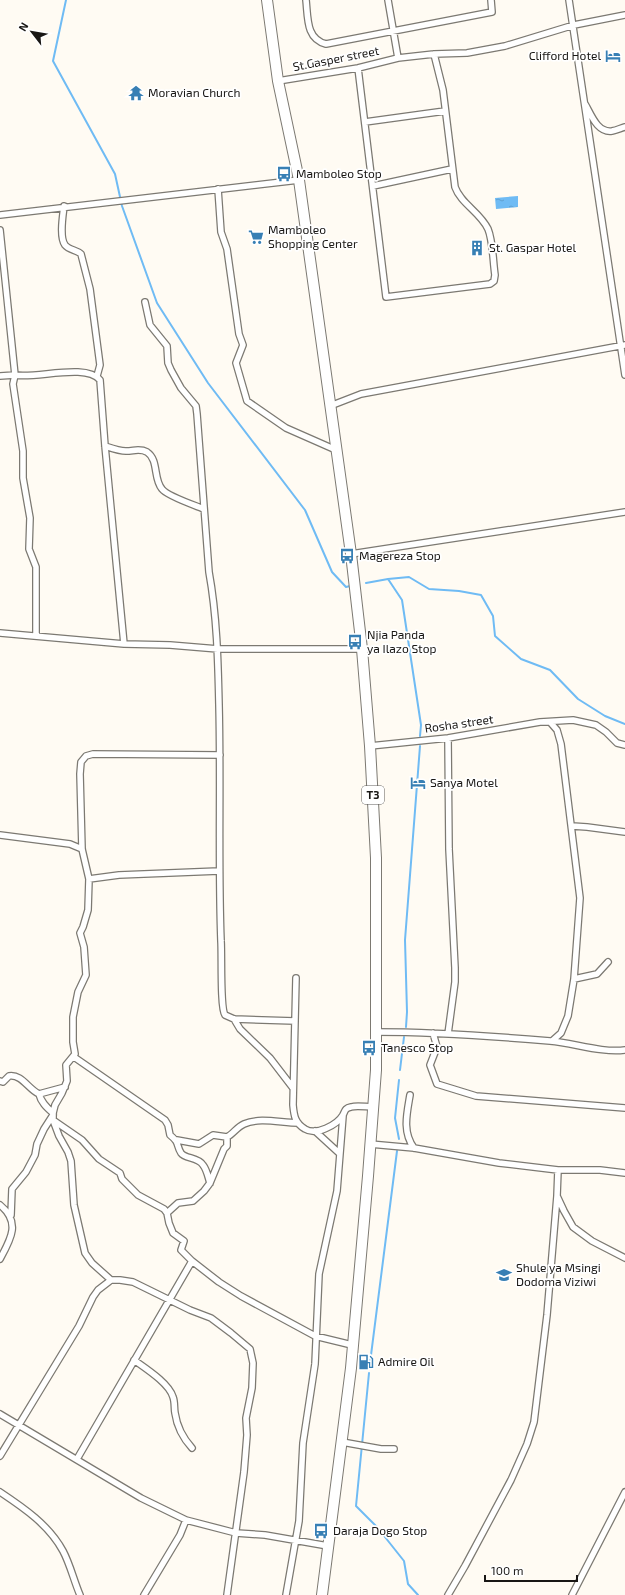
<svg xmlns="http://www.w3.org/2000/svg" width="625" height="1595" viewBox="0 0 625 1595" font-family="'Exo 2',sans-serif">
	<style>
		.water { fill: url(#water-ripples) }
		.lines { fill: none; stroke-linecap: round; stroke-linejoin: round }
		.stream { stroke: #6fbbf4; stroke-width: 2 }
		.street-casing { stroke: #7c7972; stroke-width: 8 }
		.highway-casing { stroke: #7c7972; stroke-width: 12 }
		.street { stroke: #fff; stroke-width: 5.5 }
		.highway { stroke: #fff; stroke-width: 10 }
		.labels { text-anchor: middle; stroke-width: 3.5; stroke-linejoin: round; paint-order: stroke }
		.shield { fill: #fff; stroke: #5e5d5b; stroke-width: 1 }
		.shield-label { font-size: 11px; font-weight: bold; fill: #191715 }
		.poi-label { font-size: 12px; fill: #191715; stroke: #fff; text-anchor: start }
		.street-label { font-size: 12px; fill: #191715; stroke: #fff }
	</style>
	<defs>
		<pattern id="water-ripples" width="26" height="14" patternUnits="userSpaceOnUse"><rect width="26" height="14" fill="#6fbbf4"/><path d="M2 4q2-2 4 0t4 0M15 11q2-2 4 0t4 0" fill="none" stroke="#60a0d0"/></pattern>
	</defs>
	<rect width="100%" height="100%" fill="#fffbf3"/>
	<path class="water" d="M518,196V207L496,209L495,198Z"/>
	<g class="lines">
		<path class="stream" d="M66,0L53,61L115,174L122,206L157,303L208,383L305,510L332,572L346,587L350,586
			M388,579L409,577L429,589L459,591L481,595L493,616L495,636L521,659L550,670L578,699L605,716L625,724
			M366,583L388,579L402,600L421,725L420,736
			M406,1027L407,1012L405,940L420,746
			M400,1070L404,1037
			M399,1139L395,1118L399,1080
			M370,1363L397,1151
			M369,1373L356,1506L377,1527L404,1561L408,1584L418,1595"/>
		<g class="street-casing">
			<path id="street" d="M306,0C308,18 306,39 326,44L492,12L491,0
				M388,0L398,58
				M569,0L625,375
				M358,68L386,297L490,284L494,281L495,275C493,262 493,241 488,229C480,212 461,204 455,187L443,90L434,54
				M278,81L358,68L398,58L434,54L467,53L505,46L574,25L625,15
				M585,104C591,114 597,133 612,131C617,130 621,128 625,127
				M365,122L445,111
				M373,186L452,169
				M218,189L221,232L227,249L239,334L243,345L236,363L247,401L286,428L336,450
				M64,206C63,215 59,237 65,245C69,250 77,250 81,254L90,289L100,365L97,376
				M0,215L299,180
				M0,230L15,375C36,379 86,363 100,380L105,446L124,644
				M145,302L150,325L167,346L168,363L171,370L181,388L196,406L197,414L209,572C217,616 218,661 219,705C221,784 218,862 221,941C222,954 220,1008 225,1015L234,1019L295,1021
				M0,376L15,375L13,384L23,451V478L30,518L29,549L36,567V636
				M330,406L361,394L625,345
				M105,446C111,448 119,451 126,451C134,451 140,448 147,452C159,460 153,479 162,489C167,496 194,505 204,509
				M351,554L625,512
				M0,633L124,644L170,645L218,649H362
				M550,722L557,730L561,744L580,898L574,979L568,1016L561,1033L552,1041
				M370,746L448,738L540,722L573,720L596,725L606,732L617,743L625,745
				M572,826L587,827L625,832
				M0,835L70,844L82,849
				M89,879L119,875L219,871
				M296,978L293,1105C294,1116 295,1123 305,1129C316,1136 337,1125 343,1115C345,1111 345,1108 351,1107C357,1105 366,1107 372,1107
				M574,979L597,974L608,962
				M234,1019L240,1029L270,1058L293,1088
				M376,1032C434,1032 492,1036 550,1041C574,1043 601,1053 625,1050
				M433,1033L437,1047L430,1065L437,1084L476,1096L625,1108
				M448,1034L455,982V968L449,849L448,738
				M74,1057L165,1120L168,1125L170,1135C180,1143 176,1145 181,1153C185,1159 198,1157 203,1165C207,1170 208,1177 210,1183
				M0,1081L3,1082L9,1076C22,1074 28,1089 39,1094L65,1087
				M39,1094C41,1102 46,1107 53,1113
				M410,1095C407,1113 402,1132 414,1148
				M53,1120L82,1140L99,1159L120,1173L122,1179L138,1195L164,1209L167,1213L169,1223L173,1233L184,1241L181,1250L192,1261L219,1282L241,1296L315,1336L352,1345
				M315,1131L339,1153
				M177,1140L199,1144L213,1135L227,1137C233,1134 237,1127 244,1124C260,1117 281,1123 298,1123
				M370,1144L414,1148L499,1163L558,1170H600L625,1173
				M558,1170L557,1196L564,1211L573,1227L592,1241L625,1258
				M0,1205C21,1222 11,1239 0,1259
				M167,1213L178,1203L193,1201L204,1191L210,1183L224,1149L227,1146V1137
				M11,1215L12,1189L26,1172L35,1155L37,1144L44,1129L53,1115
				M111,1280L92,1263L85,1253L74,1205L71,1161L68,1152L59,1136L53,1120V1113L55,1105L62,1093L67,1081L66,1065L75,1054L73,1042V1017L78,992L86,975L84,947L80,933L83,927L88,910L89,879L82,849L80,774L81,762L86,756L93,754L220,755
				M134,1360C145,1368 169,1383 173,1397C175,1402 174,1408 175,1413C177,1427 182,1437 192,1448
				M0,1414L141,1498L186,1520L236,1533L265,1535L328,1546
				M342,1442L381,1449H394
				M0,1456L79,1326L93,1297L98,1290L111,1280H120L133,1282L190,1310L211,1318L231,1333L250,1349L253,1363L252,1388L246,1418L247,1435L244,1472L227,1595
				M77,1459L192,1261
				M0,1492C24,1508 49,1525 63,1551C70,1564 74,1581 80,1595
				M144,1595L180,1535L186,1520
				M286,1595L299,1521L303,1443L315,1364L319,1274L337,1191L343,1116
				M448,1595L465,1566L511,1480L527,1444L534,1422L547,1315L557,1196
				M572,1595L625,1492"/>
		</g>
		<g class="highway-casing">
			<path id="highway" d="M267,0L278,81L299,180L351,554L362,649L370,746L376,858V1070L368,1176L351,1368L322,1595"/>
		</g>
		<use href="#street" class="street"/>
		<use href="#highway" class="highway"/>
	</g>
	<defs>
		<g id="hotel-bare" transform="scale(1.2)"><path d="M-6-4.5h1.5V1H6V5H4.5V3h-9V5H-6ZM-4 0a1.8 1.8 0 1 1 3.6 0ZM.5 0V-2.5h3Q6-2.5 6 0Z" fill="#377fb4" stroke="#fff" stroke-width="2.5" paint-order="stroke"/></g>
		<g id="temple-bare" transform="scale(1.2)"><path d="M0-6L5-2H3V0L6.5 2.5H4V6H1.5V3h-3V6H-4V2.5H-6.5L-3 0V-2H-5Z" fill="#377fb4" stroke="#fff" stroke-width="2.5" paint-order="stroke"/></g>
		<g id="bus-bare" transform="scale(1.2)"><path d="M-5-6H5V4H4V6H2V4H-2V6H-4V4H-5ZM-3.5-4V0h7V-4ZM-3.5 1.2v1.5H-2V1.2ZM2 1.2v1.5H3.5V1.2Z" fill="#377fb4" stroke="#fff" stroke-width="2.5" paint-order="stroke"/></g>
		<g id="supermarket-bare" transform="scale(1.2)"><path d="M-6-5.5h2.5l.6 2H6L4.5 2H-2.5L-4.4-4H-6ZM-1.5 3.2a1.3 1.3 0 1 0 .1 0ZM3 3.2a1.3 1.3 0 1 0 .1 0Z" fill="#377fb4" stroke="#fff" stroke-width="2.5" paint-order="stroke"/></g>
		<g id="building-bare" transform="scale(1.2)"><path d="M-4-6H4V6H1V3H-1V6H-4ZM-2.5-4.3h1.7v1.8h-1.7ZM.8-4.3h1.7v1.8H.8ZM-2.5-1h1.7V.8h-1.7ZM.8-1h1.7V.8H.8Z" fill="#377fb4" stroke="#fff" stroke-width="2.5" paint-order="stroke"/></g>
		<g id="school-bare" transform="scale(1.2)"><path d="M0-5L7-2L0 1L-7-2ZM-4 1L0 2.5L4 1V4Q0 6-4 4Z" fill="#377fb4" stroke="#fff" stroke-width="2.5" paint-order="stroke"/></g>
		<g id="fuel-bare" transform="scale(1.2)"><path d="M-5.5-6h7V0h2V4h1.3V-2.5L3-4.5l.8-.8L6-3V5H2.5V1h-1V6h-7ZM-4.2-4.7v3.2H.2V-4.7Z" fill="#377fb4" stroke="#fff" stroke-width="2.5" paint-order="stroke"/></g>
	</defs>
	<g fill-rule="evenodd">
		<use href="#hotel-bare" x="613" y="56"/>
		<use href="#temple-bare" x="136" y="93"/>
		<use href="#bus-bare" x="284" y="174"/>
		<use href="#supermarket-bare" x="256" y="237"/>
		<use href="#building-bare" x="477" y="248"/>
		<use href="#bus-bare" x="347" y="556"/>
		<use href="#bus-bare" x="355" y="642"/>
		<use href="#hotel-bare" x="418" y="783"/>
		<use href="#bus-bare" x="369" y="1048"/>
		<use href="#school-bare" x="504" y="1275"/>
		<use href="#fuel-bare" x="366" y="1362"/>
		<use href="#bus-bare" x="321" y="1531"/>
	</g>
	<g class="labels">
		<rect class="shield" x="362" y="786" width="22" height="18" rx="3"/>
		<g class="shield-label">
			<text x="373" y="799">T3</text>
		</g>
		<g class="poi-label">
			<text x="601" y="60" text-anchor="end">Clifford Hotel</text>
			<text x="148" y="97">Moravian Church</text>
			<text x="296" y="178">Mamboleo Stop</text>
			<text x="268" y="234">Mamboleo<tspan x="268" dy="14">Shopping Center</tspan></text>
			<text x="489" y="252">St. Gaspar Hotel</text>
			<text x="359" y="560">Magereza Stop</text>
			<text x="367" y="639">Njia Panda<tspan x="367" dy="14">ya Ilazo Stop</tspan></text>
			<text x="430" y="787">Sanya Motel</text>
			<text x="381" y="1052">Tanesco Stop</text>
			<text x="516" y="1272">Shule ya Msingi<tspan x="516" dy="14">Dodoma Viziwi</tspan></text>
			<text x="378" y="1366">Admire Oil</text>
			<text x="333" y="1535">Daraja Dogo Stop</text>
		</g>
		<g class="street-label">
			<text transform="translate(336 59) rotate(-11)" y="4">St.Gasper street</text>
			<text transform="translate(459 724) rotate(-8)" y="4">Rosha street</text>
		</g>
	</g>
	<g transform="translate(32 32) rotate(301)" stroke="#ffffff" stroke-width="3" paint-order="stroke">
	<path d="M0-3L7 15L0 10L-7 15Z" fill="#191715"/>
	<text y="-6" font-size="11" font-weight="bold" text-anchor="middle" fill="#191715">N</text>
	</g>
	<path d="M485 1575v6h92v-6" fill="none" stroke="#191715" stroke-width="2"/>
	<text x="491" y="1575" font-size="12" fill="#191715" stroke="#ffffff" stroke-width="3" paint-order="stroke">100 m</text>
</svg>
